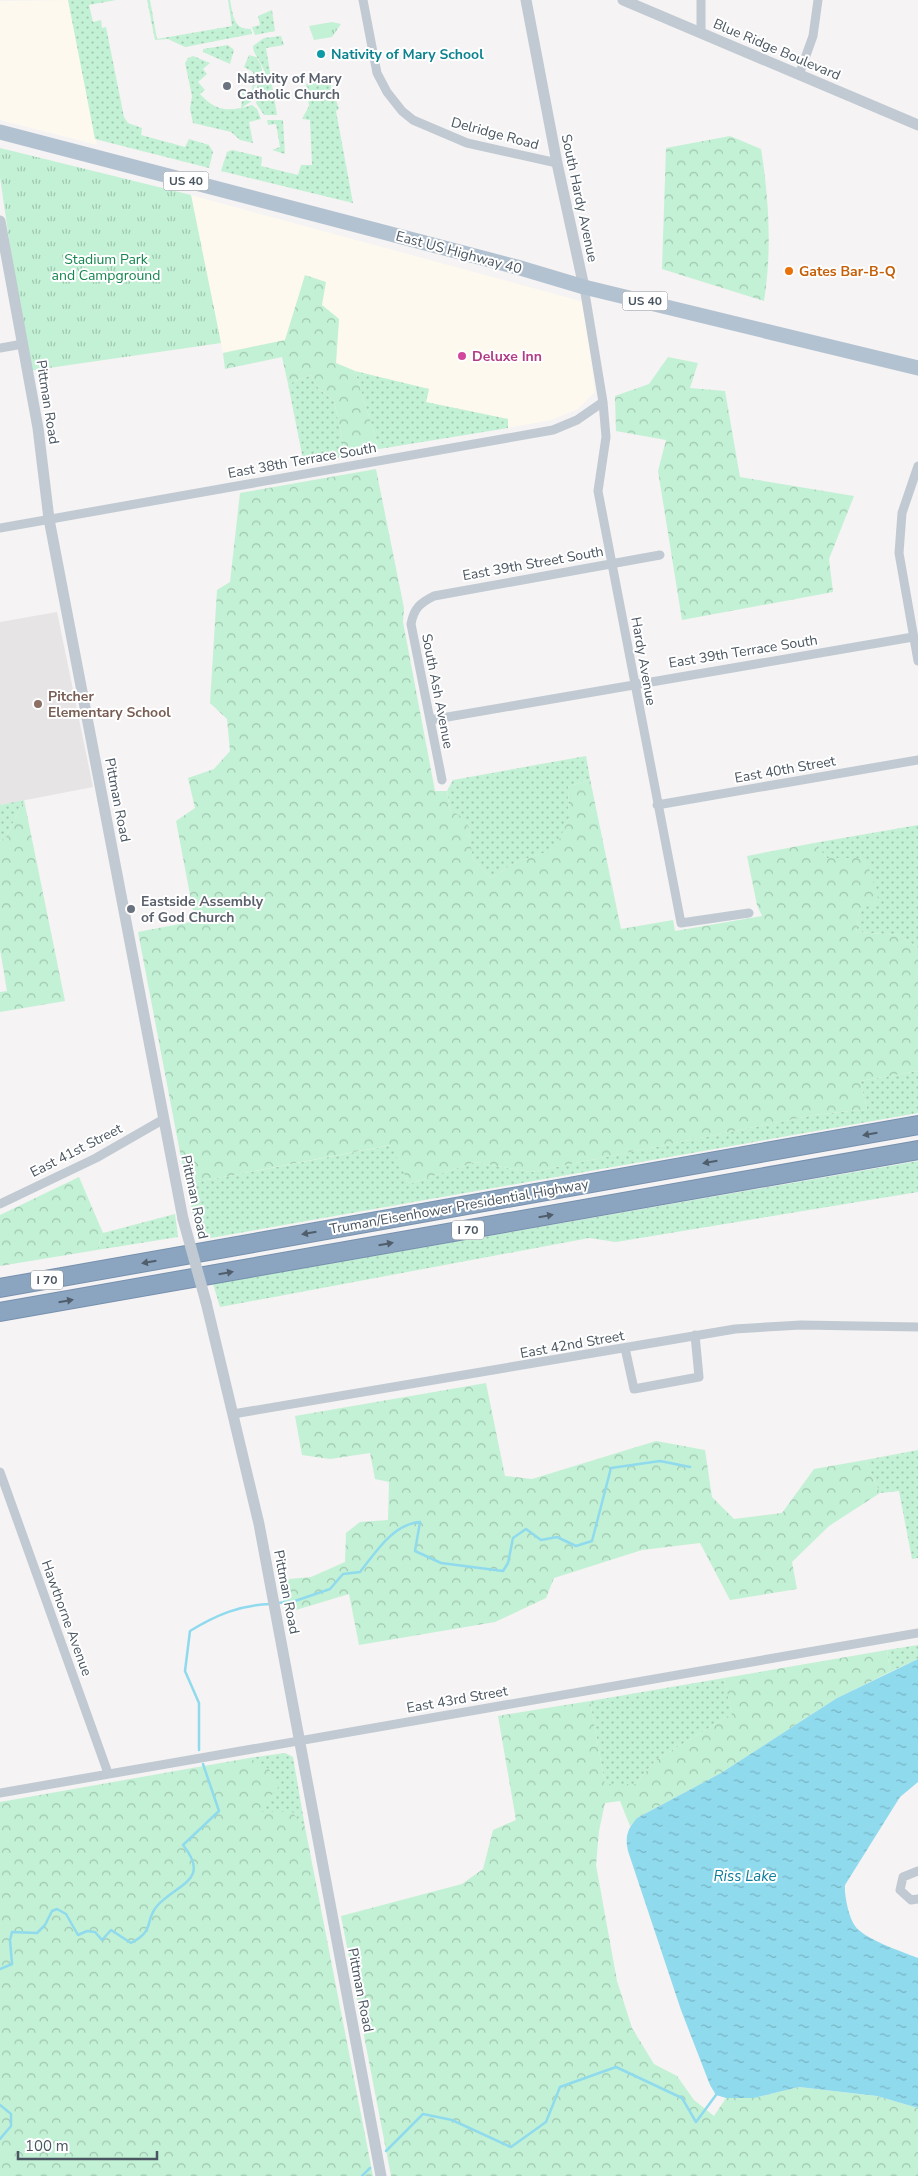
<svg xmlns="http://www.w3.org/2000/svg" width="918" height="2176" viewBox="0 0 918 2176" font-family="'Nunito Sans',sans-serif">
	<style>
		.commercial { fill: #fdf9ef }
		.education { fill: #e6e4e5 }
		.grass { fill: url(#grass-dots) }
		.forest { fill: url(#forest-crowns) }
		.park { fill: url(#park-tufts) }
		.water { fill: url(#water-ripples) }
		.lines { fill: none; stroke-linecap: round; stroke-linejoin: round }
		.stream { stroke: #90daee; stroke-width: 2.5 }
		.motorway-casing { stroke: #7690ad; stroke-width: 20 }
		.minor { stroke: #c1cad2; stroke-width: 9 }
		.tertiary { stroke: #c1cad2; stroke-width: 11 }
		.primary { stroke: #b3c2d1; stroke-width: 15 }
		.motorway { stroke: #8ba5c1; stroke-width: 18 }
		.tertiary-bridge { stroke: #c1cad2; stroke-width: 11 }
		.oneway { fill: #505e6b }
		.culture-dot { fill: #0f9aa8; stroke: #fff; stroke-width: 2 }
		.worship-dot { fill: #6b7280; stroke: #fff; stroke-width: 2 }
		.food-dot { fill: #e8710a; stroke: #fff; stroke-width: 2 }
		.hotel-dot { fill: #d1479c; stroke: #fff; stroke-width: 2 }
		.education-dot { fill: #8d6e63; stroke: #fff; stroke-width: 2 }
		.labels { text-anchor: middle; stroke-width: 4; stroke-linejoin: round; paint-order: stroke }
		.shield { fill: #fff; stroke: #808990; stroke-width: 1 }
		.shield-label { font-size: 12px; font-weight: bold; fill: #4a5661 }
		.street-label { font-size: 14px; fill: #4a5661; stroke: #fff }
		.culture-label { font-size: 14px; font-weight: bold; fill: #0d838f; stroke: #fff; text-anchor: start }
		.worship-label { font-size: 14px; font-weight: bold; fill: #5b616d; stroke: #fff; text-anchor: start }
		.park-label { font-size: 14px; fill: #17864f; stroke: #fff }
		.food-label { font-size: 14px; font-weight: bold; fill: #c56008; stroke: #fff; text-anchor: start }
		.hotel-label { font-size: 14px; font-weight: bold; fill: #b23c85; stroke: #fff; text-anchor: start }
		.education-label { font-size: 14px; font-weight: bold; fill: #785e54; stroke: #fff; text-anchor: start }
		.water-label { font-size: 15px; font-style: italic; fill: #0c7c9b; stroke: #fff }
	</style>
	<defs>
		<pattern id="grass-dots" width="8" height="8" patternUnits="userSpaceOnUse" patternTransform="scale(1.25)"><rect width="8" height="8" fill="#c3f1d5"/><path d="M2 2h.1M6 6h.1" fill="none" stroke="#a0c6b0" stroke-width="1.8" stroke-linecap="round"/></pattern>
		<pattern id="forest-crowns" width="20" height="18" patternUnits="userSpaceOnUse" patternTransform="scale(1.25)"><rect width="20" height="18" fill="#c3f1d5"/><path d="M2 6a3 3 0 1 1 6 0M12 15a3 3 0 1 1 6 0" fill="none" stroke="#a0c6b0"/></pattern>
		<pattern id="park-tufts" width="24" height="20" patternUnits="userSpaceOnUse" patternTransform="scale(1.25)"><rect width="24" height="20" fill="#c3f1d5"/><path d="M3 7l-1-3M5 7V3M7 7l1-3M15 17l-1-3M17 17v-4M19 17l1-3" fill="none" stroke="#a0c6b0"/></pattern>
		<pattern id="water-ripples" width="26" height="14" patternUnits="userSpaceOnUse" patternTransform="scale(1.25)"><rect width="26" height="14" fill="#90daee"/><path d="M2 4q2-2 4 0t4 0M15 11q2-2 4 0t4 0" fill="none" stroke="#78b4c4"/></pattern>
	</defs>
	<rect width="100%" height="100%" fill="#f5f3f3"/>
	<path class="commercial" d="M68,0L97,145L0,120V1Z
		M191,195L584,302L595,392L578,409L551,420L508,428L507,419L426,402L429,390L355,371L336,363L339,319L322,305L305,276L285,340L223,353Z"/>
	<path class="education" d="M57,612L93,787L0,805V622Z"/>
	<path class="grass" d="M68,0H116L89,5L93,22L101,20L102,28L106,27L124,117L128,123L142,128L141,135L185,147L189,139L209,145L213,152L209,168L95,139Z
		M147,0H150L157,39L232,26L228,0H230C233,14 233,30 251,29L252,34L185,47L168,39L155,40Z
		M272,10L275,31L255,35L252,27L260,25L258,16Z
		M281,36L284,45L266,48L277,115H264L256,103L258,95L257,84L254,87L255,99L241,108L243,90H252L253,72L244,67L249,55L256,57C263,66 264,73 260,82L265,76C264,63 253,56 253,46L264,38Z
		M228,45L234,50L230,64L203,52V49Z
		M193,56L210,63L203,69L207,74L198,82L205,90L200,94C216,112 230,112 252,105L257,109L261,119L249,122L253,143L240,140L231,132L193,123L190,109L192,96L185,63L188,58Z
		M329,80L339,109L336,111L353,203L221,171L227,152L232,150L262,157L261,166L298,175L301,165H312L310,120L302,119L309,106L306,84Z
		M267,120H283L285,154L272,150L280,147L276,124L268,125Z
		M355,371L429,389L426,402L508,419V428L379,449Z
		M311,375L319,389L334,401L346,456L304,464L288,384Z
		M586,756L590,779L568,787L569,818L556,849L516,862L491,878L473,859L467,821L450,810L447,791L453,780Z
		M24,800L6,837L0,841V805Z
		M918,825V948L900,935L856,932L860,909L827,858L814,843Z
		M918,1071V1113L199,1240L186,1184L392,1145L409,1184L475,1162L531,1172L814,1115L867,1109L860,1081Z
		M918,1161V1192L616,1242L589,1238L220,1307L213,1284Z
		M175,1214L178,1237L97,1250L103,1233Z
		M918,1450V1558L912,1559L899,1491L880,1493L865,1460Z
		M918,1645V1659L890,1672L887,1650Z
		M724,1678L732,1714L656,1760L635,1784H605L590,1701Z
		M285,1753L293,1757L305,1827L292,1812H257L278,1787L249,1758Z"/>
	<path class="forest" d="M730,136L761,149C769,198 772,252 764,301L662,269L666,148Z
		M305,275L326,282L322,305L339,319L336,363L355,371L379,449L346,456L334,401L319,389L311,375L288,384L282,357L225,369L223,353L285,340Z
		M668,357L698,363L690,388L725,391L740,477L854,496L829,559L833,592L682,620L658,471L666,440L616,431L615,396L649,384Z
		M376,469L404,608L403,622L435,791H447L450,810L467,820L473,859L491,878L516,862L555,849L569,818L568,787L590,779L621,929L673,920L675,931L762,916L757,905L747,856L814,843L827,858H866L879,902L860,909L856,932L900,935L918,948V1071L860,1081L867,1109L814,1115L531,1172L475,1162L409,1184L391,1145L186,1184L138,932L195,921L176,821L195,808L188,778L214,769L230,751L227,719L210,703L217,590L230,582L240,493Z
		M24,800L65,1001L0,1012V992L7,991L0,949V841L6,837Z
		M79,1177L103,1233L97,1250L0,1266V1215Z
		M486,1383L505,1476L532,1479L656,1441L705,1450L712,1497L734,1519L782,1513L814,1469L865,1460L880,1493L829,1526L792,1562L797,1589L730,1600L700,1543L642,1550L554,1578L546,1598L495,1622L359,1645L349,1594L286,1613L278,1580L311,1577L345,1562L346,1533L360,1522L388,1520L389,1482L375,1479L370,1453L330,1459L302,1455L295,1416Z
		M887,1650L890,1672L837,1698L721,1773L637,1818L630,1826L620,1801L605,1803L599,1831L596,1865L617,1981L632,2028L654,2064L677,2076L694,2100L714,2116L726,2098H754L799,2087L877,2096L918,2108V2176H391L341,1916L462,1884L483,1869L493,1830L516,1820L498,1716L590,1701L605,1784H635L656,1760L732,1714L724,1678Z
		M249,1758L269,1769L278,1787L258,1812H292L305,1827L373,2176H0V1802Z"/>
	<path class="park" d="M332,22L341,24L332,37L314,40L309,26Z
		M0,148L191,195L221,343L28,371L0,177Z"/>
	<path class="water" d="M918,1659V1782L900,1797L845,1885C844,1895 849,1918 855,1926C864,1939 903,1952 918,1958V2108L877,2096L799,2087L754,2098H726L716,2095L710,2085L681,2010L628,1851C625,1837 627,1829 637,1818L721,1773L837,1698Z"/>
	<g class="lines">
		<path class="stream" d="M278,1603L295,1601L330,1589L343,1574L360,1572C376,1552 393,1524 420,1522L415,1551L441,1563L503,1571L508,1563L513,1538L526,1529L541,1540L557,1537L576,1546L592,1541L611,1468L660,1461L690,1467
			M199,1750V1703L185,1671L190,1631C216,1615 240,1605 270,1604
			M0,1969L12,1964L10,1940L12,1932L37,1933L45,1925L52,1911L57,1909L66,1914L78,1935L87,1931L95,1932L102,1940L111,1930L131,1943C156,1930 144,1921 157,1906C176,1884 212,1881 183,1845L219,1811L203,1764
			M0,2105L11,2114V2126L0,2139
			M386,2151L423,2114L452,2120L511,2147L546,2122L560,2087L616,2067L682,2098L696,2122L716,2095
			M362,2176L370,2168"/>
		<g class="motorway-casing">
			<path id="motorway" d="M0,1288L918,1125
				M0,1312L918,1150"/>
		</g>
		<path class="minor" d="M363,0L377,73L387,92L402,111L413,120L467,143L557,163
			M701,33V0
			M799,75L813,36L818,0
			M584,287L603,402L606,437L598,491L681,923L749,913
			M0,348L23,344
			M918,466L902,513L899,553L918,661
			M0,528L553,430L577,420L603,402
			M430,720L913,637
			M442,780L411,624C414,608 420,603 434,596L660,555
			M657,805L918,760
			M0,1204L96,1158L164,1119
			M625,1348L634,1389L699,1377L695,1335
			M233,1414L735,1329L801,1325L918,1327
			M0,1472L108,1773
			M0,1793L918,1633
			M918,1871L903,1877L900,1890L911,1900L918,1899"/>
		<path class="tertiary" d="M526,0L557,163L584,287
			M623,0L918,125
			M0,221L38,428L49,519L183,1219
			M206,1302L259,1524L381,2176"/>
		<path class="primary" d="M0,132L517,267L584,287L918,368"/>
		<use href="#motorway" class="motorway"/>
		<path class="tertiary-bridge" d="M183,1219L206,1302"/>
	</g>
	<defs><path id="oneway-solid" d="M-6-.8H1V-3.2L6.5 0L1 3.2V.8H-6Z" transform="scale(1.25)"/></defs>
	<g class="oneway">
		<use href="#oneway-solid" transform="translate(870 1134) rotate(170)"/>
		<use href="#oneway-solid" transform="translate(710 1162) rotate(170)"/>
		<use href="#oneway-solid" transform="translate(546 1216) rotate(-10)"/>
		<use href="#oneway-solid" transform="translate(309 1233) rotate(170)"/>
		<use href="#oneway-solid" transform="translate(386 1244) rotate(-10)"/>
		<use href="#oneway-solid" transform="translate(149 1262) rotate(170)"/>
		<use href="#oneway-solid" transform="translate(226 1273) rotate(-10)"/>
		<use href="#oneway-solid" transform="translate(66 1301) rotate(-10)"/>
	</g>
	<circle class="culture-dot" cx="321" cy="54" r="5"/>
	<g class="worship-dot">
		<circle cx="227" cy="86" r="5"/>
		<circle cx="131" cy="909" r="5"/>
	</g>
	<circle class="food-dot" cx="789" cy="271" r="5"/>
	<circle class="hotel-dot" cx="462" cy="356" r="5"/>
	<circle class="education-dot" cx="38" cy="704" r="5"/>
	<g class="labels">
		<g class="shield">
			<rect x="163.5" y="171.5" width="45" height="19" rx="4"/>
			<rect x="622.5" y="291.5" width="45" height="19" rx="4"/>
			<rect x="452" y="1220.5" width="32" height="19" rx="4"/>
			<rect x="31" y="1270.5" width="32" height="19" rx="4"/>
		</g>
		<g class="shield-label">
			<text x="186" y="185">US 40</text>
			<text x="645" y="305">US 40</text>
			<text x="468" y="1234">I 70</text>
			<text x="47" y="1284">I 70</text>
		</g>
		<g class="street-label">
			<text transform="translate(777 49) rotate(23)" y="5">Blue Ridge Boulevard</text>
			<text transform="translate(495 133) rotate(15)" y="5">Delridge Road</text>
			<text transform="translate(580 198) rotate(78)" y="5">South Hardy Avenue</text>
			<text transform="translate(459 252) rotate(15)" y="5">East US Highway 40</text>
			<text transform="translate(48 402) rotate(81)" y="5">Pittman Road</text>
			<text transform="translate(302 460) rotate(-10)" y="5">East 38th Terrace South</text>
			<text transform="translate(533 563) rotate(-10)" y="5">East 39th Street South</text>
			<text transform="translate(743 651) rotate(-9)" y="5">East 39th Terrace South</text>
			<text transform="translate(644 661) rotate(80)" y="5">Hardy Avenue</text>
			<text transform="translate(438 691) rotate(79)" y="5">South Ash Avenue</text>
			<text transform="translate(785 769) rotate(-10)" y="5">East 40th Street</text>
			<text transform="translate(118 800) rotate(79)" y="5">Pittman Road</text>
			<text transform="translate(76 1150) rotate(-27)" y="5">East 41st Street</text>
			<text transform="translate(195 1197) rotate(78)" y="5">Pittman Road</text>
			<text transform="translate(459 1206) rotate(-10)" y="5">Truman/Eisenhower Presidential Highway</text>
			<text transform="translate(572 1344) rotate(-10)" y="5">East 42nd Street</text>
			<text transform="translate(287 1592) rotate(79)" y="5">Pittman Road</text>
			<text transform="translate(67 1618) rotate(70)" y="5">Hawthorne Avenue</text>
			<text transform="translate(457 1699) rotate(-10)" y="5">East 43rd Street</text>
			<text transform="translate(361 1990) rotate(79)" y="5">Pittman Road</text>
		</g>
		<g class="culture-label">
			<text x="331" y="59">Nativity of Mary School</text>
		</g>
		<g class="worship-label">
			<text x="237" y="83">Nativity of Mary<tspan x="237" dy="16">Catholic Church</tspan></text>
			<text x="141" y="906">Eastside Assembly<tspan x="141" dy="16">of God Church</tspan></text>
		</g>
		<g class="park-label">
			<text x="106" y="264">Stadium Park<tspan x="106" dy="16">and Campground</tspan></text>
		</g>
		<g class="food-label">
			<text x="799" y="276">Gates Bar-B-Q</text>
		</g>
		<g class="hotel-label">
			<text x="472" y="361">Deluxe Inn</text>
		</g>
		<g class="education-label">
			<text x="48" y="701">Pitcher<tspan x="48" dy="16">Elementary School</tspan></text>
		</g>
		<g class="water-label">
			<text x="745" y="1881">Riss Lake</text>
		</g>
	</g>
	<path d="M18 2151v8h139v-8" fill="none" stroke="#4a5661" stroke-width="2.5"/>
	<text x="25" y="2151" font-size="15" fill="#4a5661" stroke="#ffffff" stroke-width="4" paint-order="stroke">100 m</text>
</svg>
